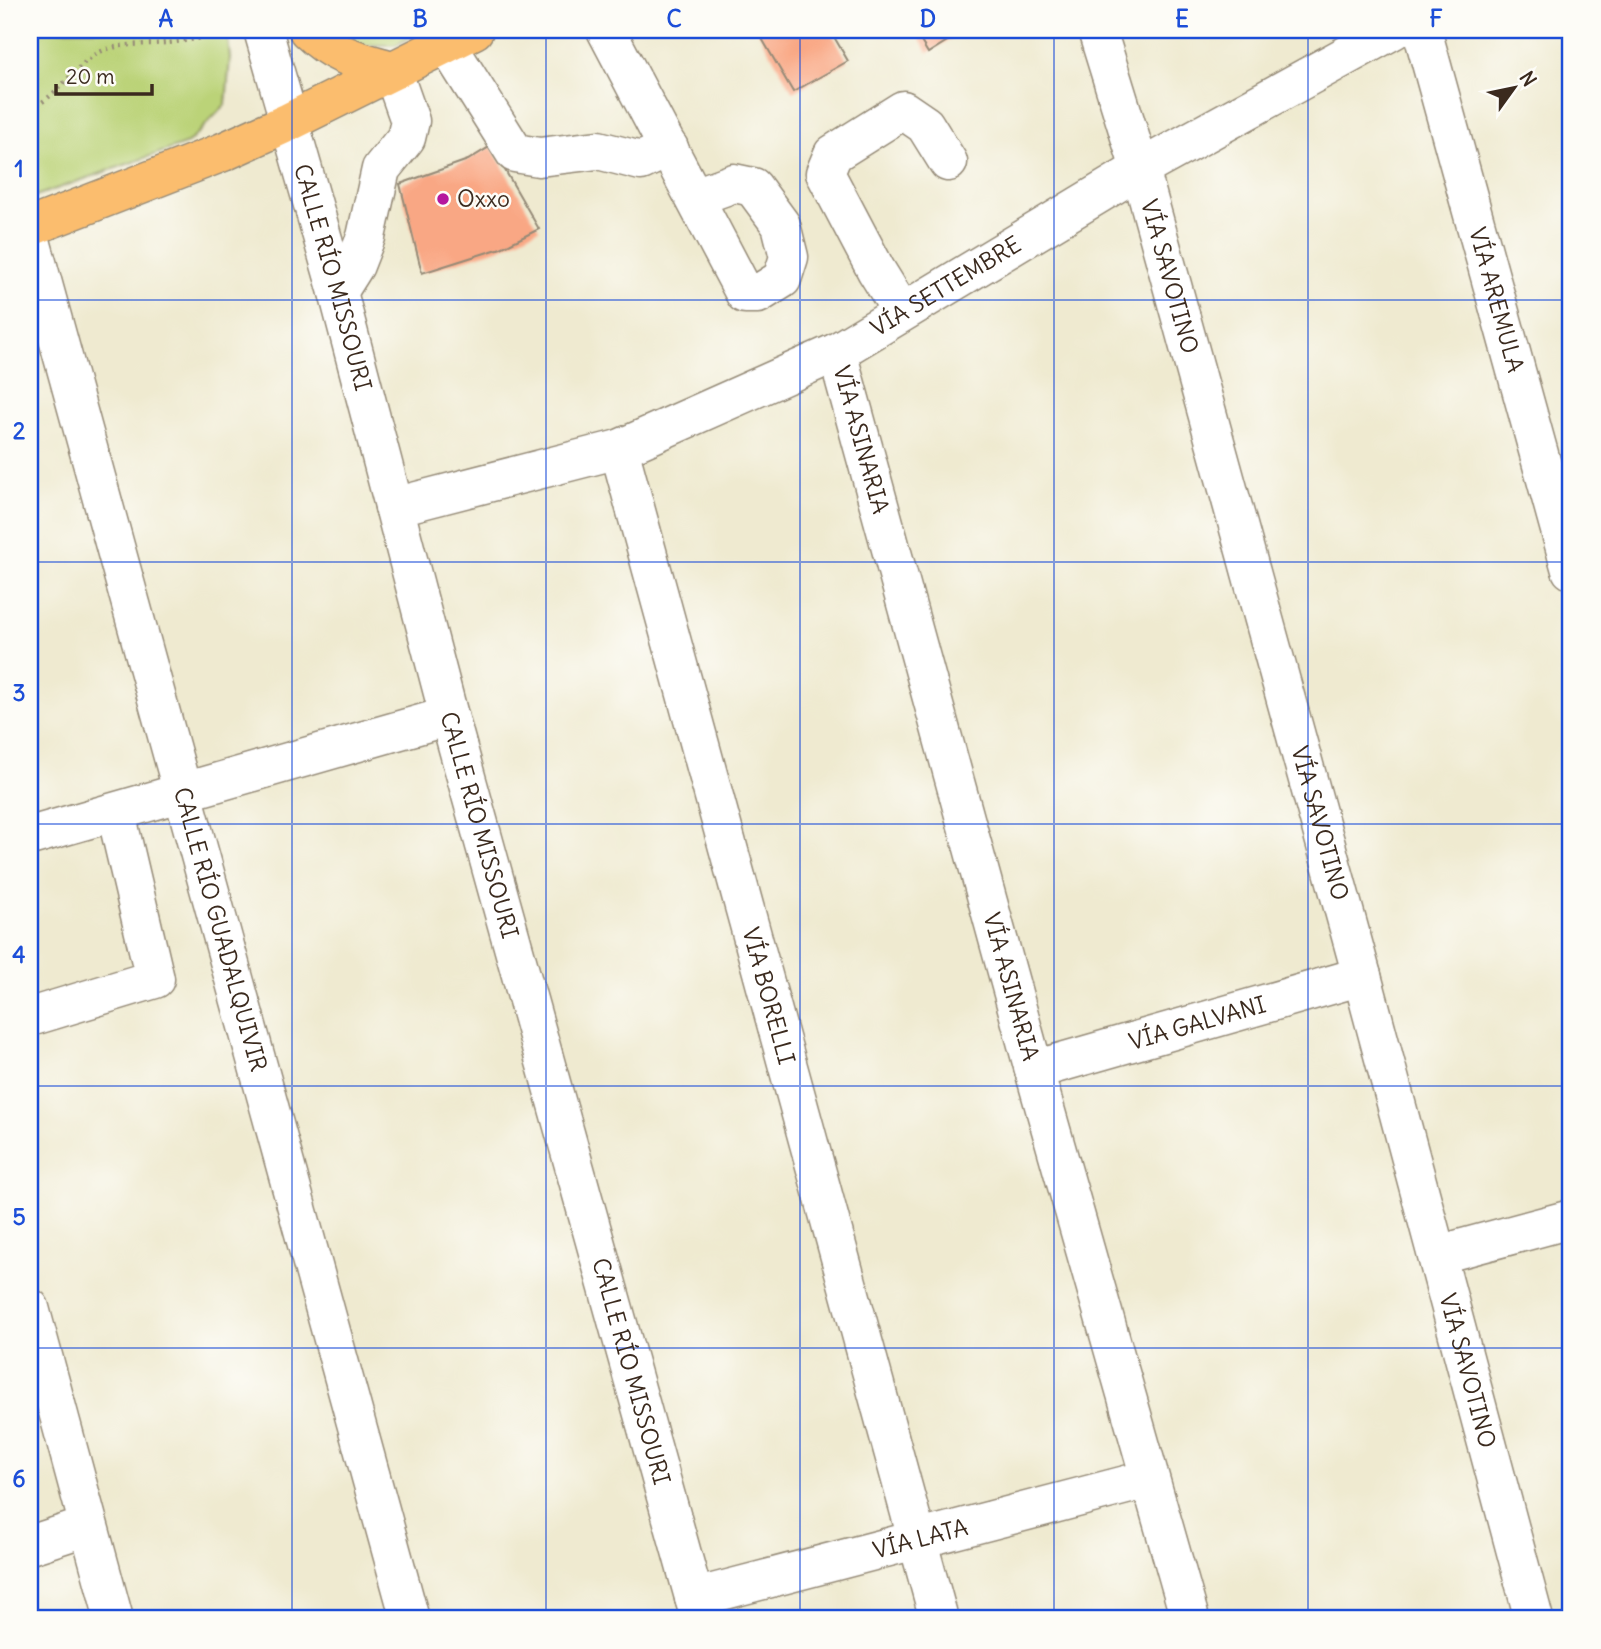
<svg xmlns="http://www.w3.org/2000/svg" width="1601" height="1649" viewBox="0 0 1601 1649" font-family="Delius,sans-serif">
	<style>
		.green { fill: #bbd378; stroke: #7b7e4b; stroke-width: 2 }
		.building { fill: #f9a784 }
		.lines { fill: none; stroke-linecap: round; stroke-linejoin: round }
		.minor-casing { stroke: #958a77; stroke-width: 41 }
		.major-casing { stroke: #958a77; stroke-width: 41 }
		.path { stroke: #958a77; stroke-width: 4.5; stroke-dasharray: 2 5; stroke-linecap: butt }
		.minor { stroke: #fff; stroke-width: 38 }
		.major { stroke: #fbbd6e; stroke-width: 38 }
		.grid { fill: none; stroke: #1d4ed8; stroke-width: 2; stroke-opacity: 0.55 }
		.poi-dot { fill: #b5179e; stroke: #fdfcf7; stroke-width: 2.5 }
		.labels { text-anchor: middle; stroke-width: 5; stroke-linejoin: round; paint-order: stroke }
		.poi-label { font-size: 23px; fill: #3b2a1e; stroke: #fdfcf7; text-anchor: start }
		.street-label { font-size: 23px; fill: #3b2a1e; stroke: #fdfcf7 }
		.neatline { fill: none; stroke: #1d4ed8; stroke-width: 2.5 }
		.grid-label { font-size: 23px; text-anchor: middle; font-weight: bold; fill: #1d4ed8 }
	</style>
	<rect width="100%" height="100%" fill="#fdfcf7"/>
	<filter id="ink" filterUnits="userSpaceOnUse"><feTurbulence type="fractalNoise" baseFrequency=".0143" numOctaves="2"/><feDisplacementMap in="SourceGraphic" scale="14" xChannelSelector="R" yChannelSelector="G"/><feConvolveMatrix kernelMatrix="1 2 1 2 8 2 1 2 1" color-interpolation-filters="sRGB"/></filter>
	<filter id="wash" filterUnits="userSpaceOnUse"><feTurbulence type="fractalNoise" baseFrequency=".00686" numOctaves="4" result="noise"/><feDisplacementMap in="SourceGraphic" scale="28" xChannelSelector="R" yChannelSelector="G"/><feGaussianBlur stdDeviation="1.57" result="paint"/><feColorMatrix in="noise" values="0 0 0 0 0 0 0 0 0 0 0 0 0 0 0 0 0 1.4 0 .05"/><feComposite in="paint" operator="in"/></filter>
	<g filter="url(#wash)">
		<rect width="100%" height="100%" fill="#efead0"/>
		<path class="green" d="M30,30H227L230,58L226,104L188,143L30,198Z
			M320,30H424L396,45H344Z"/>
		<g id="blocks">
			<path class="building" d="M757,30H830L848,61L793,92Z
				M914,30H958L960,33L928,53Z
				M491,146L539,229L501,248L422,273L400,184L468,160Z"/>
		</g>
	</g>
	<g filter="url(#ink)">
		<use href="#blocks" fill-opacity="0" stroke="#958a77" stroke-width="2"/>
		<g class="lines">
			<g class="minor-casing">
				<g id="minor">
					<path id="s1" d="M263,30L338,292L449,716L700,1619"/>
					<path d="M606,30L745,294H758L782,279L789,257L781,225L753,187L734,183L695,197"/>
					<path id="s2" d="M1097,30L1140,169L1362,976L1534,1619"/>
					<path id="s3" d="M1422,30L1571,570"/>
					<path d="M446,43L515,153L539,157L598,150L641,161L669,148"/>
					<path id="s4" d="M30,237L410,1619"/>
					<path d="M338,292L355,265L366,237L381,169L406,138L410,121L392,70"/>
					<path d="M902,312L876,270L825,173L833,154L903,110L925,125L948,162"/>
					<path id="s5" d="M837,352L1034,1070L1190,1619"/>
					<path id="s6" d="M619,449L939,1619"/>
					<path id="s7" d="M394,507L619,449L837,352L1140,169L1393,30"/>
					<path d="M30,836L449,716"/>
					<path d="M30,1017L155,979L116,813"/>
					<path id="s8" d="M1034,1070L1362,976"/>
					<path d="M1437,1255L1571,1219"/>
					<path d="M30,1308L114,1619"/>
					<path d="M30,1545L88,1526"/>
					<path id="s9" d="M694,1598L1149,1479"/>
				</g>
			</g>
			<g class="major-casing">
				<path id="major" d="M308,30C336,57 357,60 392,70
					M30,227L223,152L289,122L474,30"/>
			</g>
			<path class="path" d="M30,108C57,99 74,64 102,51C122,43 145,45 166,43C188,41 209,37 230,31"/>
			<use href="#minor" class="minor"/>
			<use href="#major" class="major"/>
		</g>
	</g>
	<path class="grid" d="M292,30V1619M546,30V1619M800,30V1619M1054,30V1619M1308,30V1619M30,300H1571M30,562H1571M30,824H1571M30,1086H1571M30,1348H1571"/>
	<circle class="poi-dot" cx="443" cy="199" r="7"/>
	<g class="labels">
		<g class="poi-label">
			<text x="457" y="207">Oxxo</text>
		</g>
		<g class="street-label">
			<text dy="8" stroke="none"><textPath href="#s1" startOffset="257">CALLE RÍO MISSOURI</textPath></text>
			<text dy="8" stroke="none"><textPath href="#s2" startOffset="257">VÍA SAVOTINO</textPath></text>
			<text dy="8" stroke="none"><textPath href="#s7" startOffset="598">VÍA SETTEMBRE</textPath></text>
			<text dy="8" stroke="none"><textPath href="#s3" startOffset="280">VÍA AREMULA</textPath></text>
			<text dy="8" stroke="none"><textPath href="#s5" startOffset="91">VÍA ASINARIA</textPath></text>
			<text dy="8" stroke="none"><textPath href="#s2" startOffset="824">VÍA SAVOTINO</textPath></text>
			<text dy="8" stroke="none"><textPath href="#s1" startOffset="824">CALLE RÍO MISSOURI</textPath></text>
			<text dy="8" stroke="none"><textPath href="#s4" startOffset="718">CALLE RÍO GUADALQUIVIR</textPath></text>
			<text dy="8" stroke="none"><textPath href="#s5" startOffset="658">VÍA ASINARIA</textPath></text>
			<text dy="8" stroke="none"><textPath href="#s6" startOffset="567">VÍA BORELLI</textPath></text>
			<text dy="8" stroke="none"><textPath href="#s8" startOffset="170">VÍA GALVANI</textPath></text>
			<text dy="8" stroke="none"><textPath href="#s1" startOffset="1391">CALLE RÍO MISSOURI</textPath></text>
			<text dy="8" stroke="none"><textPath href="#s2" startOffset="1391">VÍA SAVOTINO</textPath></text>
			<text dy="8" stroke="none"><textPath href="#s9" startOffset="234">VÍA LATA</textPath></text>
		</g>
	</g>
	<rect width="1601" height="1649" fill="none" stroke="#fdfcf7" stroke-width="77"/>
	<g transform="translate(1514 88) rotate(57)" stroke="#fdfcf7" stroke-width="5" paint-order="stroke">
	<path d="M0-5L12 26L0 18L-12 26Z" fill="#3b2a1e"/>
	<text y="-10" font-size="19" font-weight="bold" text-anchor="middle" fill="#3b2a1e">N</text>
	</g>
	<path d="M56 84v10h96v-10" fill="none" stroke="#3b2a1e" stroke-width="3.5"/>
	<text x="66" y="84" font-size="21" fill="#3b2a1e" stroke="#fdfcf7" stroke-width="5" paint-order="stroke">20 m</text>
	<rect x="38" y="38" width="1524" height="1572" class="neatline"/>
	<g class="grid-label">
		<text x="166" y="27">A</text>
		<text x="420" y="27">B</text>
		<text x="674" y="27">C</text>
		<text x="928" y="27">D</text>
		<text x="1182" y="27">E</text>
		<text x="1436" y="27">F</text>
		<text x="19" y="177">1</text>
		<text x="19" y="439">2</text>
		<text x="19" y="701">3</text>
		<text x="19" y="963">4</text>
		<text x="19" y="1225">5</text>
		<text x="19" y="1487">6</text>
	</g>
</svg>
